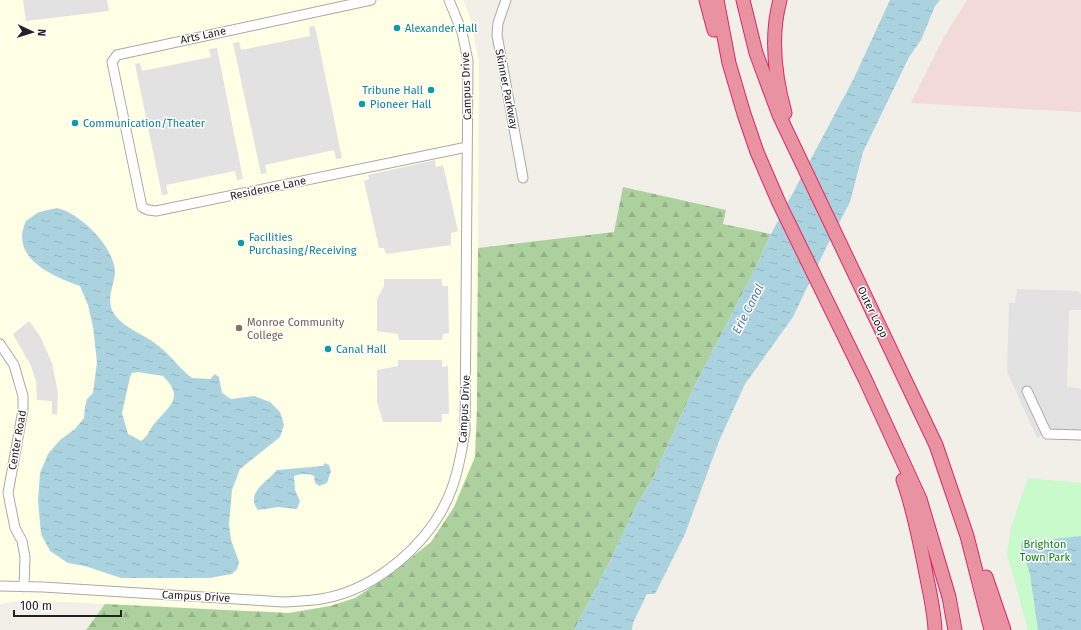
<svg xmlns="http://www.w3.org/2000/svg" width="1081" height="630" viewBox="0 0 1081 630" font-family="'Fira Sans',sans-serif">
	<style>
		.commercial { fill: #f2dad9 }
		.education { fill: #ffffe5 }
		.forest { fill: url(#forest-firs) }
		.park { fill: #c8facc }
		.parking { fill: #e2e2e2 }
		.water { fill: url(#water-ripples); fill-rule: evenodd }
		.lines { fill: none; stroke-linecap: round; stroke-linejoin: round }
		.minor-casing { stroke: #a9a9a9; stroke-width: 11 }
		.highway-casing { stroke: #dc2a67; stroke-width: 15 }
		.minor { stroke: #fff; stroke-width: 9 }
		.highway { stroke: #e892a2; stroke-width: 13 }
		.culture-dot { fill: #0f9aa8; stroke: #fff; stroke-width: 1.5 }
		.education-dot { fill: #8d6e63; stroke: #fff; stroke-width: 1.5 }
		.labels { text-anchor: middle; stroke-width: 3; stroke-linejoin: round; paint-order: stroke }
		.culture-label { font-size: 11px; fill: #0d838f; stroke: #fff; text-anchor: start }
		.street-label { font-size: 11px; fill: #222; stroke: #fff }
		.education-label { font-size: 11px; fill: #785e54; stroke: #fff; text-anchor: start }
		.park-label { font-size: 11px; fill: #0c8416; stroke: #fff }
		.water-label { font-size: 12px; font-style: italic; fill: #4a7aab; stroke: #fff }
	</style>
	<defs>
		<pattern id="forest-firs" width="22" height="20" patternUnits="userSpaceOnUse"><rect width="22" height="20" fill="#add19e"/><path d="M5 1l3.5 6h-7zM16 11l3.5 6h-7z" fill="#95b388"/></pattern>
		<pattern id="water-ripples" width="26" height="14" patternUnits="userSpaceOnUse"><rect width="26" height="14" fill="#aad3df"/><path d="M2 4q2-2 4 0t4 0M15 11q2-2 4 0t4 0" fill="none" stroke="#92b5bf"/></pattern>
	</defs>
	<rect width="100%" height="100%" fill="#f2efe9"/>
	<path class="commercial" d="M967,0H1081V112L911,103L944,37Z"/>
	<path class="education" d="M0,0H463L469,14L479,61L477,408L475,457L454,507L431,542L387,577L355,598L330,606L289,613L23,600L0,604Z"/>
	<path class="forest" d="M623,187L726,210L723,224L771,234L754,271L695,385L652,480L635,508L610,561L574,630H86L105,604L289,613L330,606L355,598L387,577L431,542L454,507L475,457L477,408L478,248L614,232Z"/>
	<path class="park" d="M1028,478L1081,483V630H1028L1007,554L1011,527Z"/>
	<path class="parking" d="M23,0H107L109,11L26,21Z
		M315,26L342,158L336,159L334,150L265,165L267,173L261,174L233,43L239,42L241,50L310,36L309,27Z
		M217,48L243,179L237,180L235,171L166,185L168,194L162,195L135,64L140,63L142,71L211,57L209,49Z
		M435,160L436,167L443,165L458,231L451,233V245L386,254L384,248H379L364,181L369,179L368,175Z
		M384,279H442V286H448L449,333L443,334L442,340H399L398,334L377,331V299L384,286Z
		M1017,289L1079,291L1081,295V310H1069L1067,387L1080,388L1081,390V438L1044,437L1042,435L1037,438L1009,376L1007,371L1009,303H1015Z
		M29,321L40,336L52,363L58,393L57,415L52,414V401L37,400L36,381L31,366L13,334Z
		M398,360H442V367L448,366L449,414H442V422H383L377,402V370L398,366Z"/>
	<path class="water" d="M890,0H940L935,6L921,40L909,57L863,152L850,202L826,248L793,317L745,384L719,441L685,534L655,594H647L646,596L633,623L632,630H574L610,561L635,508L652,480L695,385L754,271L771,234L854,78Z
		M57,208C80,213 115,247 115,273C114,285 106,300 113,312C124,330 146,334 161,348C172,357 180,369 192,378L210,379L215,374L219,377L222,393L231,399L254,396L270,402L280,412L284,425L280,437L240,469L232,490L229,525L231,540L239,562L237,569L232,574L209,578H121L85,566L68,563L50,551L41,534L38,500L40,473L48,454L60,440L75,429L84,418L85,407L87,399L93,393L95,378L97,362L93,327L88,305L80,286C52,276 9,258 26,221L39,212ZM138,372L163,376C185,398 170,405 154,424C149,430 148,437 141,441L128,434L122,413L130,377L132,373Z
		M325,463L329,465L331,471L327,483L319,486L315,483L314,476C307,473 301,474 294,476L295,490L300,501L297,509L278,507L258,510C245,493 266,483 277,470L323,466Z
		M1081,536V630H1038L1030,574L1021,547L1022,542L1030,538L1038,547L1045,540Z"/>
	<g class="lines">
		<g class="minor-casing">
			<path id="minor" d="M371,0L117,55L112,62L142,207L148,210L156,211L467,147
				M506,0L498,23L497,35L523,178
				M0,344L14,365L23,396V410L8,493L15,528L22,541L25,557L24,587
				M1027,391L1047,434L1081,435
				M0,586L43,587L284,602C296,601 309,601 321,599C377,590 433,541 452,488C459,469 462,450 465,431L468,61L462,32L449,0"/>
		</g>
		<g class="highway-casing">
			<path id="highway" d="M706,0L714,30
				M717,0L729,63L744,114L757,152L779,203L865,379L920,499L949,597L955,630
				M743,0L756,53L779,115L936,445L967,536L991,630
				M780,0C770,37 775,77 785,113
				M903,480C913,507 918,535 924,563C928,586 934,607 935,630
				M986,577L1004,630"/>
		</g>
		<use href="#minor" class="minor"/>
		<use href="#highway" class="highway"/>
	</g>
	<g class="culture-dot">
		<circle cx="397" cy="28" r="4"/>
		<circle cx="431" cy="90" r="4"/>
		<circle cx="362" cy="104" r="4"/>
		<circle cx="75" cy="123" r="4"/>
		<circle cx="241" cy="243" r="4"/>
		<circle cx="328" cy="349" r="4"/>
	</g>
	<circle class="education-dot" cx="239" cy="328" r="4"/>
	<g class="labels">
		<g class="culture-label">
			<text x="405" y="32">Alexander Hall</text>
			<text x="423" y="94" text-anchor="end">Tribune Hall</text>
			<text x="370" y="108">Pioneer Hall</text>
			<text x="83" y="127">Communication/Theater</text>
			<text x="249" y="241">Facilities<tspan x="249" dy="13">Purchasing/Receiving</tspan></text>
			<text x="336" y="353">Canal Hall</text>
		</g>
		<g class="street-label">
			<text transform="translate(203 35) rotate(-12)" y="4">Arts Lane</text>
			<text transform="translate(466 86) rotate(-92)" y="4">Campus Drive</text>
			<text transform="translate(507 89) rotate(79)" y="4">Skinner Parkway</text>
			<text transform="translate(268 188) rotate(-12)" y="4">Residence Lane</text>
			<text transform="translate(873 312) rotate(64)" y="4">Outer Loop</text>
			<text transform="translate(464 409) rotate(-87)" y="4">Campus Drive</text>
			<text transform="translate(17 440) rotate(-80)" y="4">Center Road</text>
			<text transform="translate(196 596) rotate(3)" y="4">Campus Drive</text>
		</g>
		<g class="education-label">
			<text x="247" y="326">Monroe Community<tspan x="247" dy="13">College</tspan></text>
		</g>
		<g class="park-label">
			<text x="1045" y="548">Brighton<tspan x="1045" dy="13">Town Park</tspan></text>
		</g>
		<g class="water-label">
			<text transform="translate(748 309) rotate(-63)" y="4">Erie Canal</text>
		</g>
	</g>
	<g transform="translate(32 32) rotate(94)" stroke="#ffffff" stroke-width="3" paint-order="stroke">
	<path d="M0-3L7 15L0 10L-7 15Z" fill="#222222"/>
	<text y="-6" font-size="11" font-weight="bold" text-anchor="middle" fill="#222222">N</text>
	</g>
	<path d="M14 610v6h107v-6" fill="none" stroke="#222222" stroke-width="2"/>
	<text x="20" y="610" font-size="12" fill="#222222" stroke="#ffffff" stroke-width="3" paint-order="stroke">100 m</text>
</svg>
